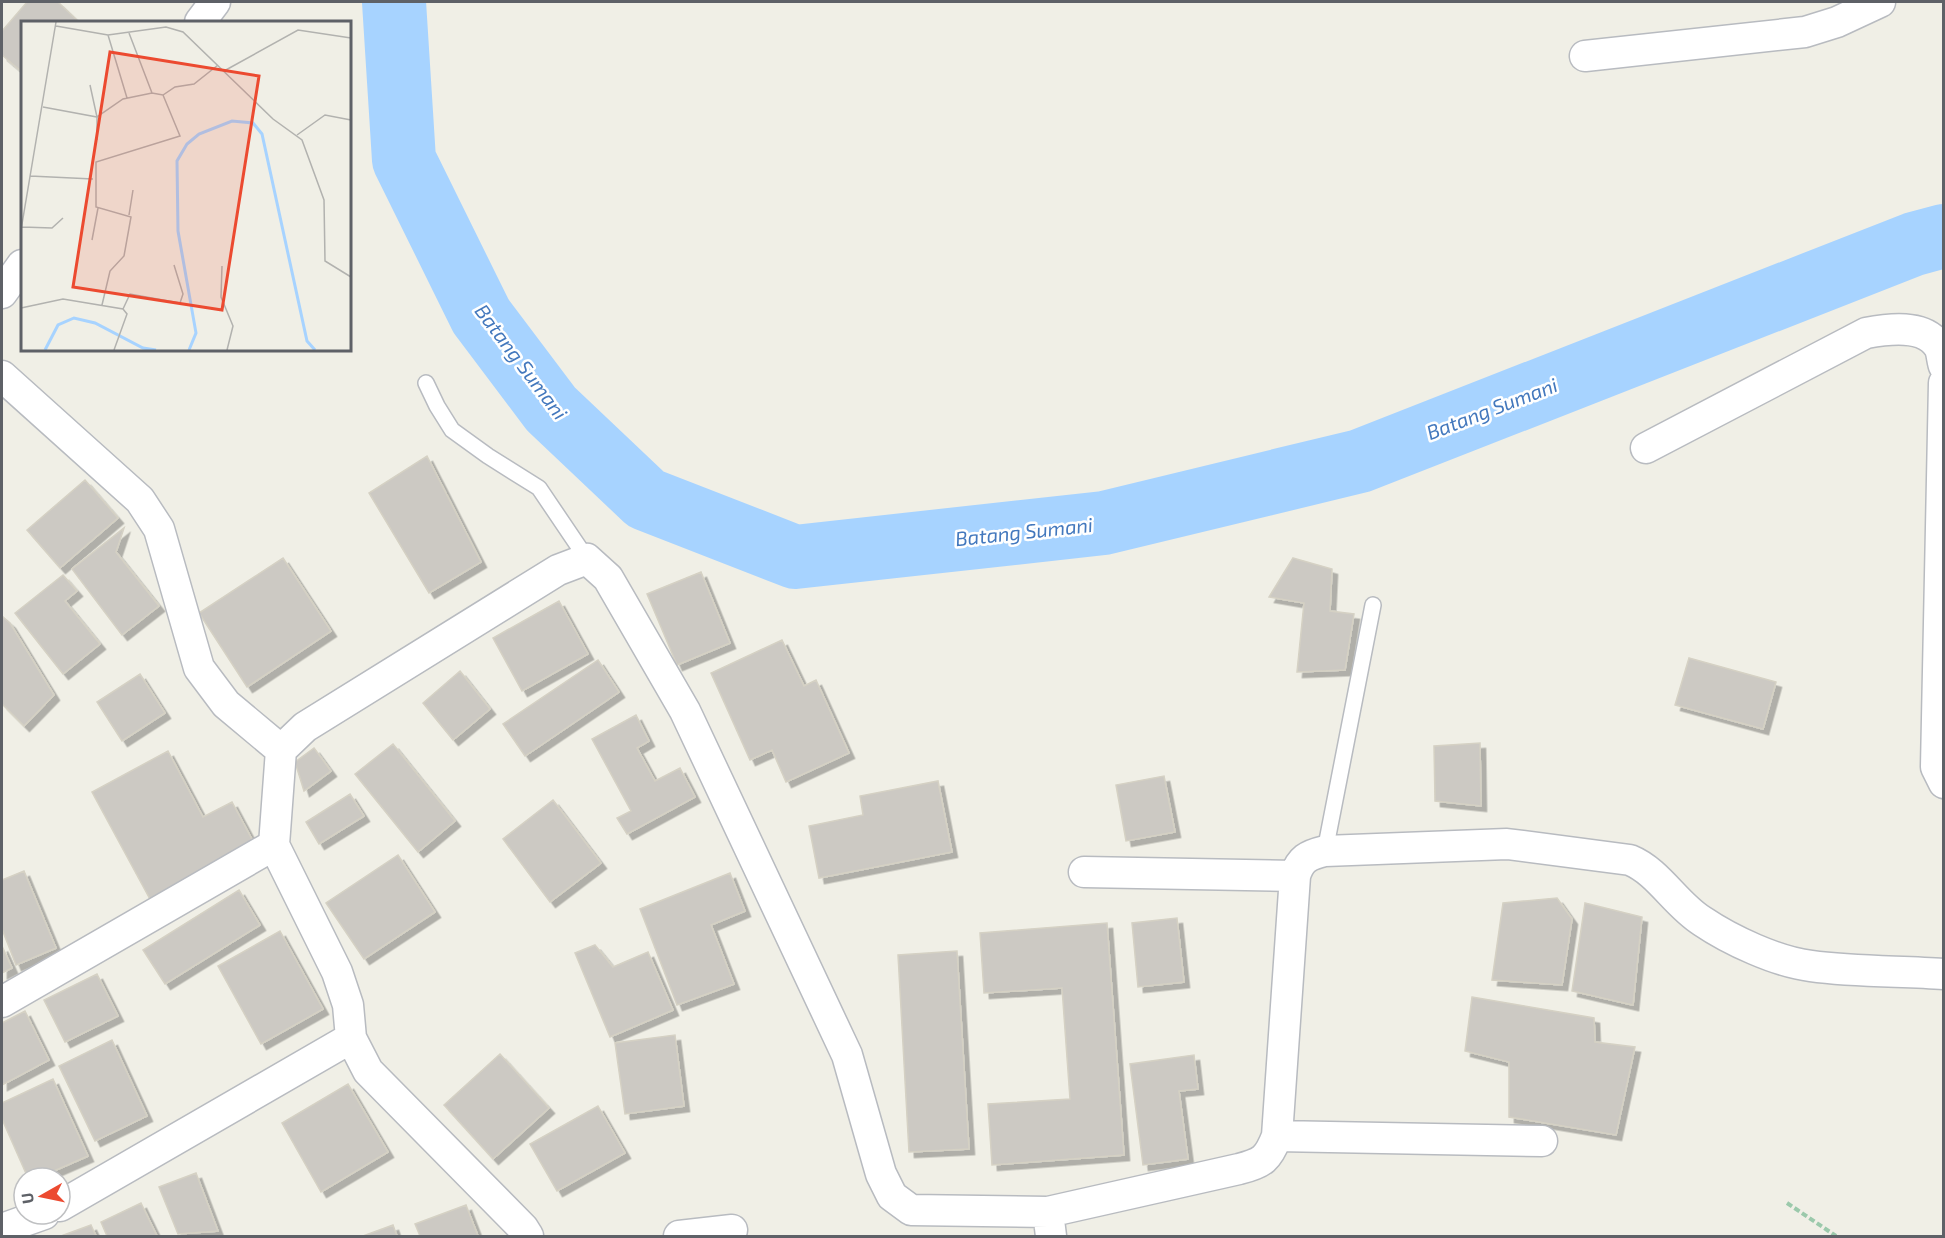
<svg xmlns="http://www.w3.org/2000/svg" width="1945" height="1238" viewBox="0 0 1945 1238" font-family="'Exo 2',sans-serif">
	<style>
		.lines { fill: none; stroke-linecap: round; stroke-linejoin: round }
		.river { stroke: #a7d3ff; stroke-width: 64 }
		.building { fill: #ccc9c3; stroke: #d5d1c4; stroke-width: 1.5; filter: url(#shadow) }
		.service-casing { stroke: #b8bbc0; stroke-width: 18 }
		.minor-casing { stroke: #b8bbc0; stroke-width: 33 }
		.path { stroke: #9bc9ab; stroke-width: 4; stroke-dasharray: 6 3; stroke-linecap: butt }
		.service { stroke: #fff; stroke-width: 15 }
		.minor { stroke: #fff; stroke-width: 30 }
		.labels { text-anchor: middle; stroke-width: 5; stroke-linejoin: round; paint-order: stroke }
		.water-label { font-size: 20px; font-style: italic; fill: #4378bd; stroke: #fff }
		.inset-river { fill: none; stroke: #a7d3ff; stroke-width: 3 }
		.inset-road { fill: none; stroke: #b2b2af; stroke-width: 1.5 }
		.view { fill: #ec4a30; fill-opacity: 0.15; stroke: #ec4a30; stroke-width: 3 }
		.inset-edge { fill: none; stroke: #5e6167; stroke-width: 3 }
	</style>
	<defs>
		<filter id="shadow"><feDropShadow dx="5.5" dy="5.5" stdDeviation="0" flood-color="#0004"/></filter>
	</defs>
	<rect width="100%" height="100%" fill="#f0efe6"/>
	<g class="lines">
		<path class="river" d="M394,2L404,160L481,316L551,409L646,499L795,557L1104,523L1360,461L1914,244L1944,236"/>
	</g>
	<path class="building" d="M27,2H58L79,22H22V72L2,55V31Z
		M427,456L481,562L429,593L369,493Z
		M85,480L118,518L60,568L27,530Z
		M124,528L116,552L159,606L122,635L72,569Z
		M283,558L331,631L247,687L199,613Z
		M1293,558L1332,569L1330,611L1354,614L1345,670L1297,672L1304,603L1269,597Z
		M701,572L730,643L677,665L647,594Z
		M63,575L77,591L65,601L100,644L63,674L15,613Z
		M559,601L588,654L522,691L493,638Z
		M2,616L10,623L54,695L24,726L2,704Z
		M782,640L804,686L816,680L849,753L786,782L772,750L750,760L711,673Z
		M1689,658L1776,682L1763,729L1675,705Z
		M598,660L619,692L525,756L503,724Z
		M460,671L490,709L453,740L423,703Z
		M140,674L165,713L122,741L97,702Z
		M636,715L649,741L637,748L655,781L680,768L695,797L627,834L617,818L631,811L592,739Z
		M1480,743L1481,806L1435,801L1434,746Z
		M393,744L455,821L418,852L355,774Z
		M314,748L331,771L304,791L295,762Z
		M168,751L203,817L232,802L255,845L151,901L92,792Z
		M1164,776L1175,832L1126,841L1116,785Z
		M938,781L952,852L819,878L809,826L863,815L860,796Z
		M350,794L364,816L319,844L306,822Z
		M553,800L601,863L550,902L503,839Z
		M398,855L435,912L364,959L326,903Z
		M24,871L56,948L16,965L2,929V880Z
		M730,873L745,911L711,925L734,984L677,1005L640,909Z
		M239,890L260,925L165,984L143,950Z
		M1557,898L1572,919L1562,985L1492,980L1503,903Z
		M1585,903L1642,917L1633,1005L1572,991Z
		M1177,918L1184,982L1138,987L1132,923Z
		M1107,923L1124,1155L992,1165L988,1104L1070,1099L1062,988L984,993L980,933Z
		M280,931L323,1009L261,1044L218,966Z
		M595,945L613,967L648,952L673,1010L610,1037L575,953Z
		M2,946L12,968L2,973Z
		M957,951L969,1149L909,1152L898,955Z
		M97,974L118,1016L65,1042L44,1000Z
		M1472,997L1594,1018L1595,1042L1635,1047L1616,1135L1509,1117V1062L1465,1051Z
		M25,1011L49,1060L2,1085V1023Z
		M675,1035L684,1106L625,1114L615,1043Z
		M112,1040L147,1116L95,1141L59,1066Z
		M500,1054L549,1108L493,1159L444,1105Z
		M1194,1055L1198,1089L1179,1091L1188,1159L1143,1165L1130,1064Z
		M53,1079L88,1156L38,1178H28L2,1119V1103Z
		M348,1084L388,1152L321,1192L282,1123Z
		M598,1106L625,1153L557,1191L530,1144Z
		M196,1173L218,1231L178,1234L159,1187Z
		M141,1203L157,1236H107L101,1222Z
		M466,1205L478,1236H420L415,1224Z
		M91,1225L96,1236H61Z
		M393,1225L397,1236H363Z"/>
	<g class="lines">
		<g class="service-casing">
			<path id="service" d="M426,383L437,406L452,430L488,456L539,488L587,559
				M1325,851L1373,605"/>
		</g>
		<g class="minor-casing">
			<path id="minor" d="M200,22L215,2
				M1585,56L1805,32L1837,22L1880,2
				M2,293L22,265
				M2,376L140,500L159,529L199,668L226,704L281,750L274,845L337,972L348,1005L351,1038L368,1071L523,1228L528,1236
				M1944,383L1936,767L1944,783
				M1646,448L1866,333C1887,329 1925,323 1939,347C1942,352 1942,361 1944,366
				M281,750L305,727L558,570L587,559L608,578L685,711L847,1055L881,1174L892,1196L911,1210L1048,1212L1239,1169C1263,1163 1268,1159 1277,1136L1295,876C1300,859 1308,855 1325,851L1507,844L1630,860C1659,872 1675,904 1702,921C1730,940 1777,962 1811,966C1854,972 1900,971 1944,974
				M1084,872L1295,876
				M2,1002L274,845
				M1277,1136L1542,1141
				M60,1206L351,1038
				M1048,1212L1051,1236
				M2,1229L44,1214
				M679,1236L732,1230"/>
		</g>
		<path class="path" d="M1787,1203L1836,1236"/>
		<use href="#service" class="service"/>
		<use href="#minor" class="minor"/>
	</g>
	<g class="labels">
		<g class="water-label">
			<text transform="translate(521 362) rotate(53)" y="7">Batang Sumani</text>
			<text transform="translate(1492 409) rotate(-21)" y="7">Batang Sumani</text>
			<text transform="translate(1024 532) rotate(-6)" y="7">Batang Sumani</text>
		</g>
	</g>
	<g transform="translate(21 21)">
		<rect width="330" height="330" fill="#f0efe6"/>
		<path class="inset-river" d="M24,329L37,304L53,297L74,302L122,327L135,329M168,329L175,312L157,210L156,140L166,123L178,113L211,100L232,102L241,113L286,320L294,329"/>
		<path class="inset-road" d="M35,5L87,14L145,6L162,11L252,98L281,119L303,179L304,240L330,256M108,12L131,72M87,14L106,77M203,50L277,9L330,17M22,86L76,96L69,64M276,114L304,94L330,99M76,119V96L102,78L131,72L142,74L154,66L173,63L197,44M9,155L72,158M108,194L112,169M1,206L31,207L42,197M0,209L35,1M71,219L77,187M201,245L200,276L212,305L206,329M81,284L89,250L103,235L110,196L75,186V141L159,115L142,74M0,287L42,278L102,288L106,293L93,329M102,288L109,273L159,282L162,273L153,244"/>
		<path class="view" d="M89,31L238,55L201,289L52,266Z"/>
		<rect width="330" height="330" class="inset-edge"/>
	</g>
	<rect width="1945" height="1238" fill="none" stroke="#5e6167" stroke-width="6"/>
	<g transform="translate(42 1196) rotate(261)"><circle r="28" fill="#ffffff" stroke="#bfc0c2" stroke-width="1.5"/>
	<path d="M0-4.5L10 22L0 15L-10 22Z" fill="#ec4a30"/>
	<text y="-9" font-size="16" font-weight="bold" text-anchor="middle" fill="#5e6167">U</text>
	</g>
</svg>
